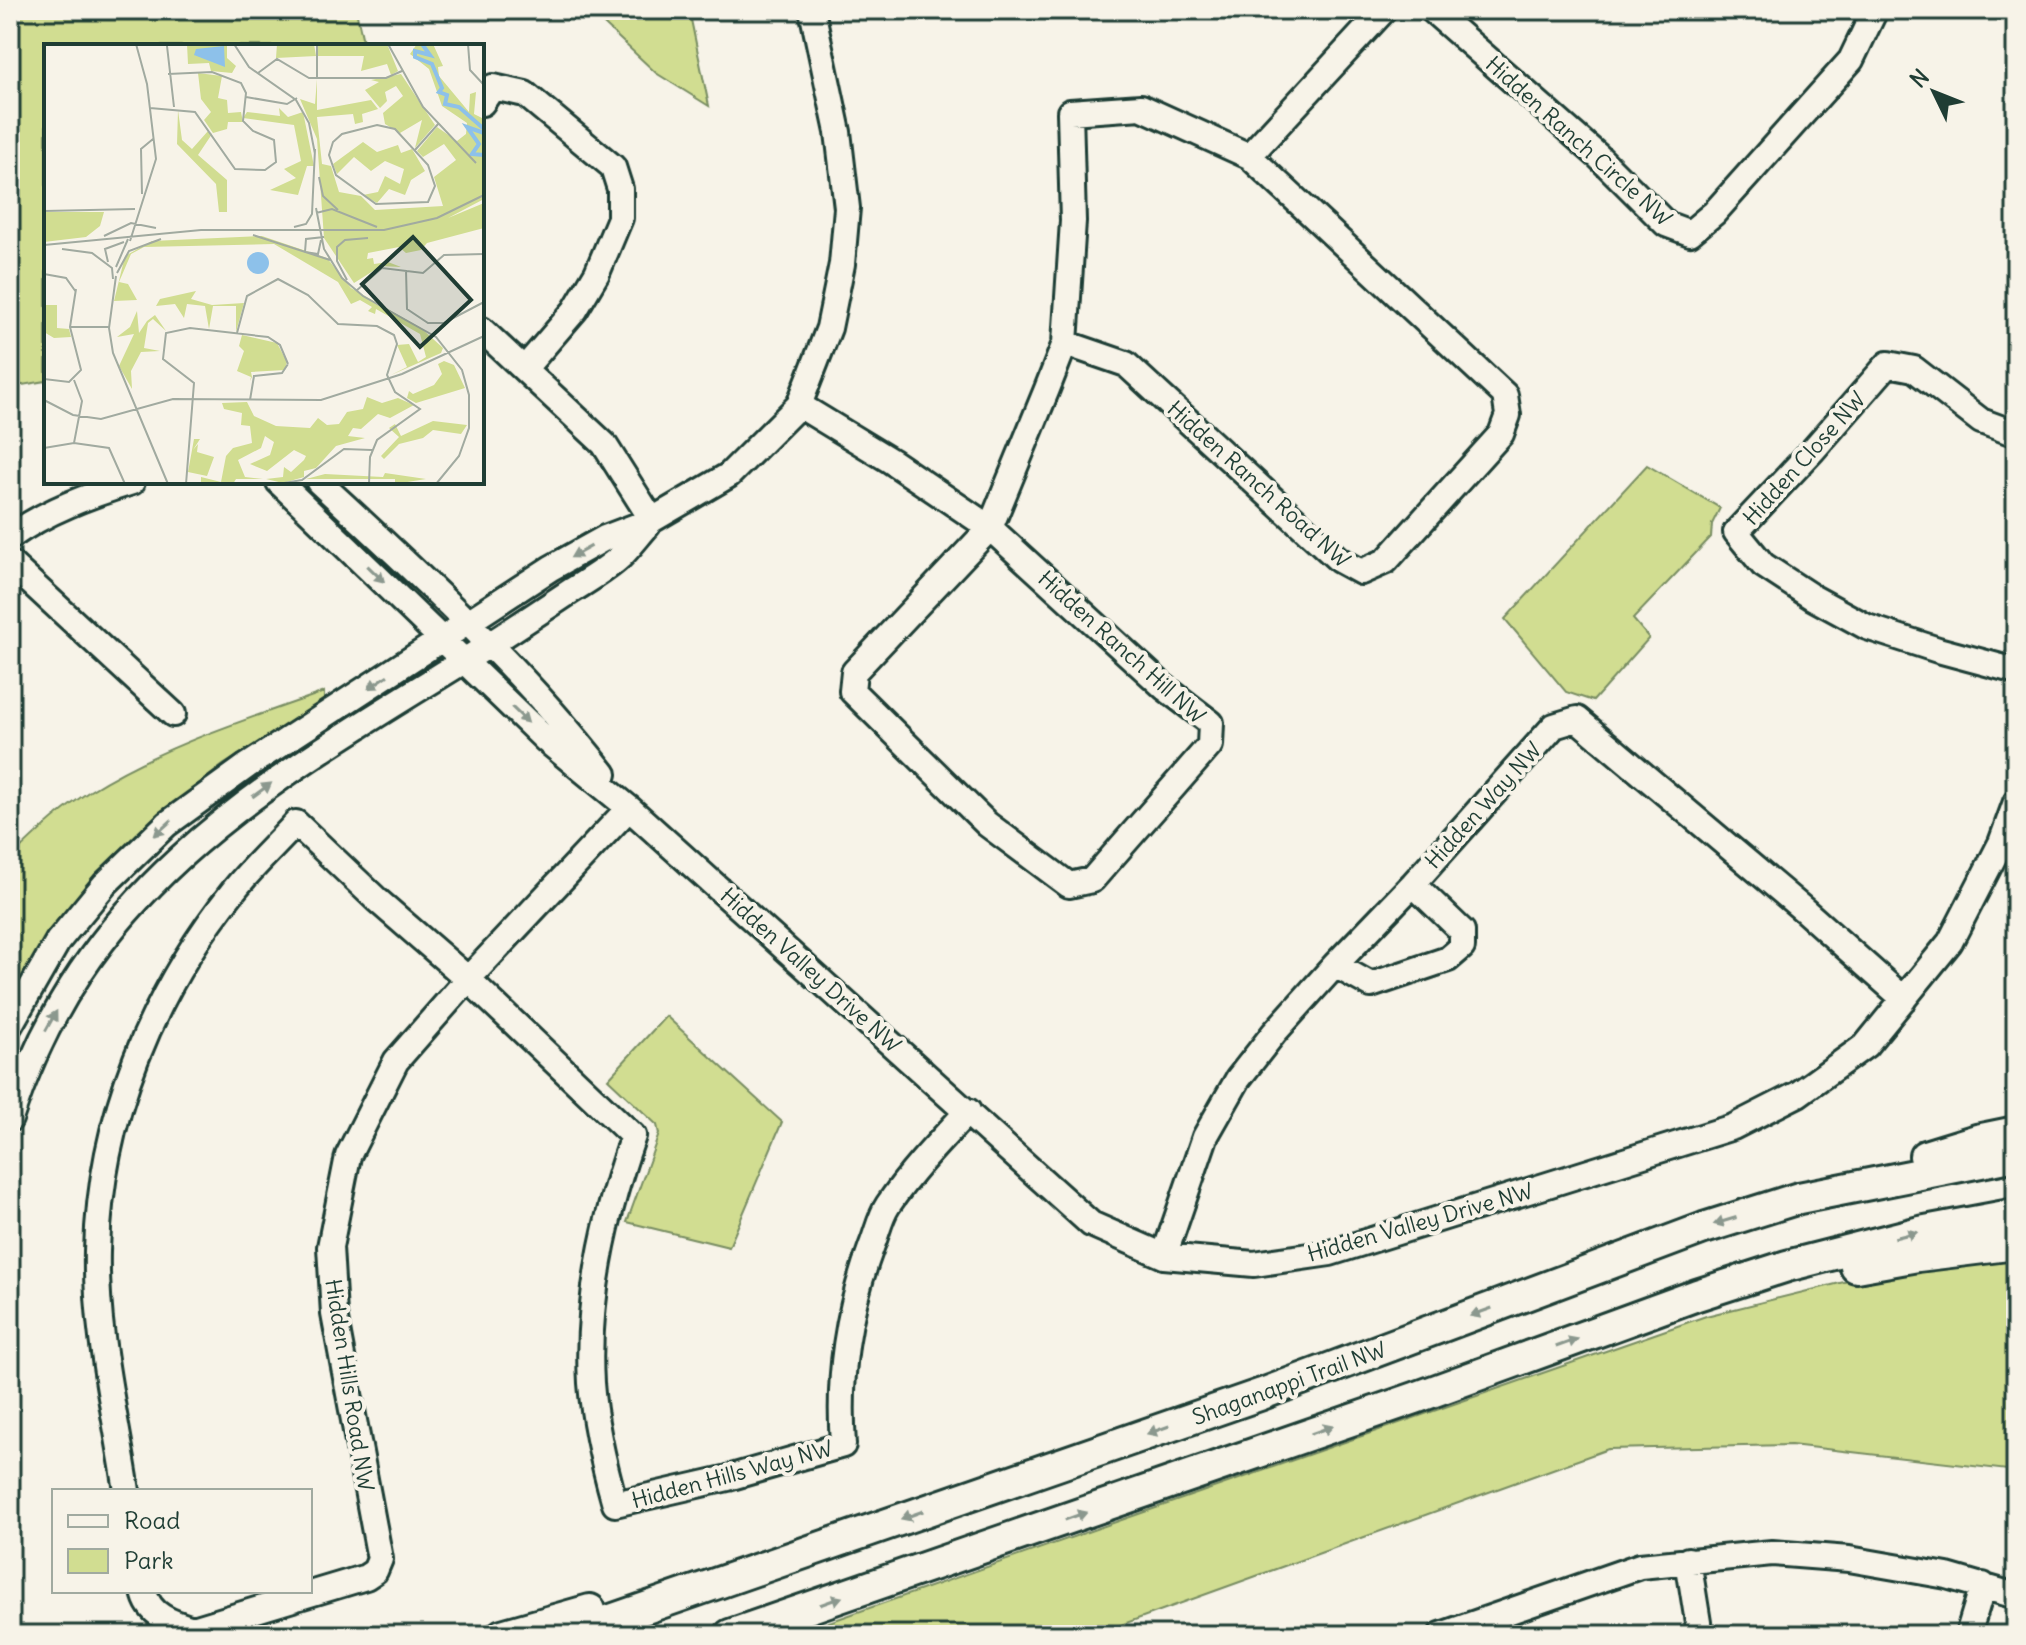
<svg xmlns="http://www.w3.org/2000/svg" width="2026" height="1645" viewBox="0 0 2026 1645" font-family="Delius,sans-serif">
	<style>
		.green { fill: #d1dd91; stroke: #788d62; stroke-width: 2 }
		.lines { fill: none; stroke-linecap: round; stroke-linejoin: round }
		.minor-casing { stroke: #1f3d34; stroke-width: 30 }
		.major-casing { stroke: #1f3d34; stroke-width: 36 }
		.minor { stroke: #f7f3e8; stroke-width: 24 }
		.major { stroke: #f7f3e8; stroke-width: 30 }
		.oneway { fill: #8b988e }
		.labels { text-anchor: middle; stroke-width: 8; stroke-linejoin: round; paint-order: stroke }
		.street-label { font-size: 22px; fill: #1f3d34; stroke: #f7f3e8 }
		.inset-river { fill: none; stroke: #8dc1ea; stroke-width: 4 }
		.inset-road { fill: none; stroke: #a1aaa0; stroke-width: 2 }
		.view { fill: #1f3d34; fill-opacity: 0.15; stroke: #1f3d34; stroke-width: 4 }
		.inset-edge { fill: none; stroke: #1f3d34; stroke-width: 4 }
	</style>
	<rect width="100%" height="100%" fill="#f7f3e8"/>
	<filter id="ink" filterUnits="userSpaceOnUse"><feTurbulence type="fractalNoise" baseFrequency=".0125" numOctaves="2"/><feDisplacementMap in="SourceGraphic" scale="16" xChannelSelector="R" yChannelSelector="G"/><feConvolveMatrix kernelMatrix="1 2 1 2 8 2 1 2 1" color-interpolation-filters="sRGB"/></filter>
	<g filter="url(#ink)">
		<path class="green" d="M10,10H356L364,46H46V381L10,387Z
			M589,10H689L709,106L656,73Z
			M1647,465L1720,508L1712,524L1711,537L1633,619L1649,638L1593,701L1566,692L1505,619Z
			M324,692V701L223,765L151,821L86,887L47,934L10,999V859C34,835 61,810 90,791C162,746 245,720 324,692Z
			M666,1016L782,1122L729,1247L627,1222L659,1134L657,1125L608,1079Z
			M2016,1256V1471L1791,1445L1608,1449L1093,1635H792L1706,1316L1844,1282Z"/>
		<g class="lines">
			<g class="minor-casing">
				<path id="minor" d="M1432,10L1598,156L1666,224L1690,233L1714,213L1851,60L1875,10
					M482,103L493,87L525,94L613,167L620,189V218L597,273L575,310L525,368
					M482,330L604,444L652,520
					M1065,343L1126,364L1339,560L1361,572L1386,561L1501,434L1508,415L1505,395L1249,156
					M799,405L891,461L990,528L1164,687L1211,723L1210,745L1092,880L1069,885L987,824L852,691L854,672L990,528L1047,389L1065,343L1073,221L1070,112L1141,107L1249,156L1384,10
					M2016,434L1981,421L1914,369L1888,364L1813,450L1736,532L1763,565L1812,597L1867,627L1938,650L2016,671
					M279,482L546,740L629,808L1091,1224L1164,1256L1254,1264L1330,1253L1733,1127L1798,1094L1866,1045L1950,942L2001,843L2016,802
					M319,482C419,575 520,666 604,774
					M10,537C46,511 90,495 132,482
					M10,563L173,714
					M1335,965L1371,985L1448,959L1462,947V931L1413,884
					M10,1025L58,941L105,884L167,824L247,766L551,568L605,538L652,520L729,475L799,405L829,328L842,264L847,208L838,132L812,10
					M10,1119C86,884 266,783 464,661C500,638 535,615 571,591C587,581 606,570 620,557C630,547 639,535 648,525
					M1164,1256L1205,1137L1238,1079L1274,1033L1335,965L1413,884L1554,726L1577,719L1804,910L1904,999
					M127,1491C115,1412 95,1331 97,1251C100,1118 152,993 234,890C253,866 276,845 296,823L377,900L468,979L633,1136C605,1215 586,1299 591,1383C594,1424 604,1465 615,1504L728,1478L843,1445C838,1375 847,1312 872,1245C877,1233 880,1217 888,1205C911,1171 940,1141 968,1111
					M1688,1560L1700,1635
					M144,1591C148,1615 172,1623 193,1629L366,1577L375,1571L380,1559L334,1314L330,1247L348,1156L396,1061L468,979L629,808
					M1441,1635L1640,1566L1772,1553L1849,1559L1947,1576L2016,1596
					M1968,1635L1983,1585"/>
			</g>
			<g class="major-casing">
				<path id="major" d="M1925,1156L1977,1140L2016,1132
					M1856,1267L1918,1256L2016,1244
					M502,1635L590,1610
					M568,1635L1262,1394L1704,1228L1799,1198L2016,1155
					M730,1635L1415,1398L1697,1295L1787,1266L1920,1232L2016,1214"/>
			</g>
			<use href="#minor" class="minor"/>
			<use href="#major" class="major"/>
		</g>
		<defs><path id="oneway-solid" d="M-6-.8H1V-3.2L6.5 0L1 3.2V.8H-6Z" transform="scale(2)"/></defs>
		<g class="oneway">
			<use href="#oneway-solid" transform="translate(581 552) rotate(151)"/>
			<use href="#oneway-solid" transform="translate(376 574) rotate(44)"/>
			<use href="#oneway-solid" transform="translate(378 682) rotate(146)"/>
			<use href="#oneway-solid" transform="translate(520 715) rotate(44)"/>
			<use href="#oneway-solid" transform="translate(262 790) rotate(-36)"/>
			<use href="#oneway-solid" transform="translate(163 828) rotate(138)"/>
			<use href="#oneway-solid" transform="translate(51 1021) rotate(-61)"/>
			<use href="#oneway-solid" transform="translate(1725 1221) rotate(163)"/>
			<use href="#oneway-solid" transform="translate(1906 1235) rotate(-14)"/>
			<use href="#oneway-solid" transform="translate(1481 1312) rotate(160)"/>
			<use href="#oneway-solid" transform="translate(1567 1343) rotate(-20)"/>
			<use href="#oneway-solid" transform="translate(1158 1430) rotate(161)"/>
			<use href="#oneway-solid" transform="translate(1322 1430) rotate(-19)"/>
			<use href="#oneway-solid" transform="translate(912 1515) rotate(161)"/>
			<use href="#oneway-solid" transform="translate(1076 1516) rotate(-19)"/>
			<use href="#oneway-solid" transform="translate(831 1601) rotate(-19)"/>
		</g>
	</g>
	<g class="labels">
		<g class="street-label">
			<text transform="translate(1579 141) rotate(42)" y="8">Hidden Ranch Circle NW</text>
			<text transform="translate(1804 458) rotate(-48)" y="8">Hidden Close NW</text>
			<text transform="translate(1259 484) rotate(42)" y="8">Hidden Ranch Road NW</text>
			<text transform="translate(1122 647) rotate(42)" y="8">Hidden Ranch Hill NW</text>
			<text transform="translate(1483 805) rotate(-48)" y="8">Hidden Way NW</text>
			<text transform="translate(811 970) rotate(42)" y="8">Hidden Valley Drive NW</text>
			<text transform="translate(1420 1222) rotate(-16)" y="8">Hidden Valley Drive NW</text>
			<text transform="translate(1289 1383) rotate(-20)" y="8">Shaganappi Trail NW</text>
			<text transform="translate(350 1385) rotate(81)" y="8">Hidden Hills Road NW</text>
			<text transform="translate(732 1474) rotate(-15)" y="8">Hidden Hills Way NW</text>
		</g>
	</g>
	<g transform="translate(44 44)">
		<rect width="440" height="440" fill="#f7f3e8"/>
		<path d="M143,0H183V14L192,22L188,29L167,27L165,19L144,20ZM233,0H270L272,12L232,14ZM274,0H343L354,27L347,31L343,20L317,27L320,12H274ZM373,0H389L399,22L394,23L395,32L425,68L426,50L432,48L430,70L440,75V155L404,174L440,159V184L383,199L377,206L362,209L355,203L324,209L323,215L329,214L330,220L344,218L357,223L337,222L310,239L280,194L273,95L256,55L271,60L273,35V66L327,56L334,65L318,70L319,78L311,80L309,70L273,73L278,120L287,122L295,148L317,152L331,166L399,162L390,133L412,116L400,100L379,113L373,107L393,83L413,97L422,90L423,79L398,62L385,25L366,10ZM154,29L178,32L174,54L183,56L184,69L197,68L199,78H184L183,85L169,89L160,76L167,68L157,55ZM357,30L391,81L371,104L378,76L356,89L341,80L339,69L359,52L352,42L341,48L343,57L336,64L321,46L335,38L327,36ZM235,64L244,73L259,68L270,122H263L254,151L226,146L252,134L240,125L257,117L250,81L199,74L203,68L236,72ZM134,66L138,96L148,105L164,87L168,90L154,111L183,136V168H175L172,140L133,100ZM319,98L333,108L354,101L357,109L368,105L381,127L367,136L361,151L345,145L333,159L319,151L334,148L341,132L356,140L360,125L341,117L327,127L310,113L293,130L289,120ZM0,168H60L56,182L42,193L0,198ZM218,192L283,214L307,244L377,284L399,304L397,309L347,331L363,323L353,301L365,300L374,318L382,313L376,290L332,265L331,270L324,267L328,263L316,256L307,260L294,238L230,200L100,203L87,210L75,238L84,240L93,256L70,257L81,212L108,197ZM152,247L147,255L168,261L200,259L192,288V262H169L165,285L161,262L143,260L140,274L131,260L112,262L116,255ZM0,261H13V284L25,285L27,293L10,294L0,288ZM93,267L95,289L103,277L111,271L122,287L109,275L104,279L100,304L116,307L97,308L87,327L88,345L75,322L90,290L73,293L86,283ZM198,291L233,299L243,318L241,326L207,328L208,333L206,337L207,333L193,327L200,307L195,302ZM400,317L410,321L421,344L372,359L363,354L365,347L369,350L390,341L398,330L394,320ZM323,353L338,359L354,354L370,361L346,374L334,370L317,385L309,384L304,392L321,394L292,402L272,424L260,427V433L239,439L222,435L239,433L240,423L247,428L260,416L262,412L250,406L223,427L206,420L226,411L230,398L221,392L217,404L194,416L201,433L219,435H192L189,440L157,438V433L177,438L182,412L189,404L208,399L206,382L197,381L198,369L180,365L178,359L203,358L210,372L232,382L266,384L274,374L283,381L295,380L303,368L319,365ZM389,377L423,381L417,390L389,386L379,394L355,400L340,415L337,412L355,393L345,384L351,380L357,392ZM150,395H156L149,406L154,400L153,408L170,413L163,432L144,428ZM341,429L382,435L351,440V435H262L281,430L339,433Z" fill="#d1dd91"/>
		<path d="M180,2L181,23L150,11L152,5ZM203 219a11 11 0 1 1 22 0a11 11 0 1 1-22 0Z" fill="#8dc1ea"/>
		<path class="inset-river" d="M378,0L386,11L371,7V13L388,20L398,44L395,48L403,51L401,60L415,63L440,85M440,89L423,83L435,100L428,110L440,111"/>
		<path class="inset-road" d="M190,0L205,23L252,56L265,79L271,110M344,0L379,63L432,119M424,0L426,26L440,41M123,2L130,63M214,29L233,15L265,34H342L358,27M273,34V0M202,53L243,60L253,54M106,64L151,68L191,125L221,126L232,118L230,96L209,87L199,77L202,49L197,39L168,28L124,30M333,81L351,85L384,121L391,142L384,158L332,160L292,131L285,111L289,98L298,90ZM371,106L395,79M275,133L279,152L294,166M98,150L97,105L109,95M272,164L280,205L298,234L319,252L392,293L418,326L425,351V384L415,412L392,440M0,167L91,165M272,169L288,165L333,183M250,183L262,180L268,170L271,105M209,191L286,216M60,192L87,179L112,184M277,196L274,210L261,208L262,195L280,193M86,197L112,115L103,40L92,0M0,201L157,186H340L393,174L440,151M18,205L48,209L68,224L69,235M64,218L61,205L80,198M72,223L84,195M362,226L363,265L384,279H400L440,258M73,229L85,207L117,195M0,230L22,234L32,248M72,232L65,284L69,309L124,440M303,236L293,217V203L301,196L324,194M312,247L338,224L379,229L400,211L440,210M26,283H65M193,289L203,252L234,235L264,251L294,280L333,282L350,291L353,300L343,331L351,348L376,365L333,396L326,413L325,440M0,335L25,338L37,326L26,283L32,245M30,336L38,357L30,399M0,356L29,371L57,375L129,355L277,356L358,330L440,292M206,356L210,332L238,329L244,320M0,404L30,399L65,404L81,440M142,440L150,339L119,315L122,289L146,284L224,293L236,301L244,320M234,440L258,436L300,405L328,406"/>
		<path class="view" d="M369,193L427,256L376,303L318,240Z"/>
		<rect width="440" height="440" class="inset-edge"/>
	</g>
	<rect width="2026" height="1645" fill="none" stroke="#f7f3e8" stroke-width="40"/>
	<rect x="20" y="20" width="1986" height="1605" fill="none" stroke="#1f3d34" stroke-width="3" filter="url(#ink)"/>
	<rect x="52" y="1489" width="260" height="104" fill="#f7f3e8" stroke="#a1aaa0" stroke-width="2"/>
	<rect x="68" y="1515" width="40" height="12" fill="#f7f3e8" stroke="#a1aaa0" stroke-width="2"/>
	<text x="124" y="1529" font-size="24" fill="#1f3d34">Road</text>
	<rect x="68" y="1549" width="40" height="24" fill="#d1dd91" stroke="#a1aaa0" stroke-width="2"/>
	<text x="124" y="1569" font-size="24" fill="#1f3d34">Park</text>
	<g transform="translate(1934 92) rotate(313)" stroke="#f7f3e8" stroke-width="6" paint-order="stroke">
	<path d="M0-6L14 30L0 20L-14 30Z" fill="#1f3d34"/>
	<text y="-12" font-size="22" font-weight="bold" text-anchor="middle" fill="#1f3d34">N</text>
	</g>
</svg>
